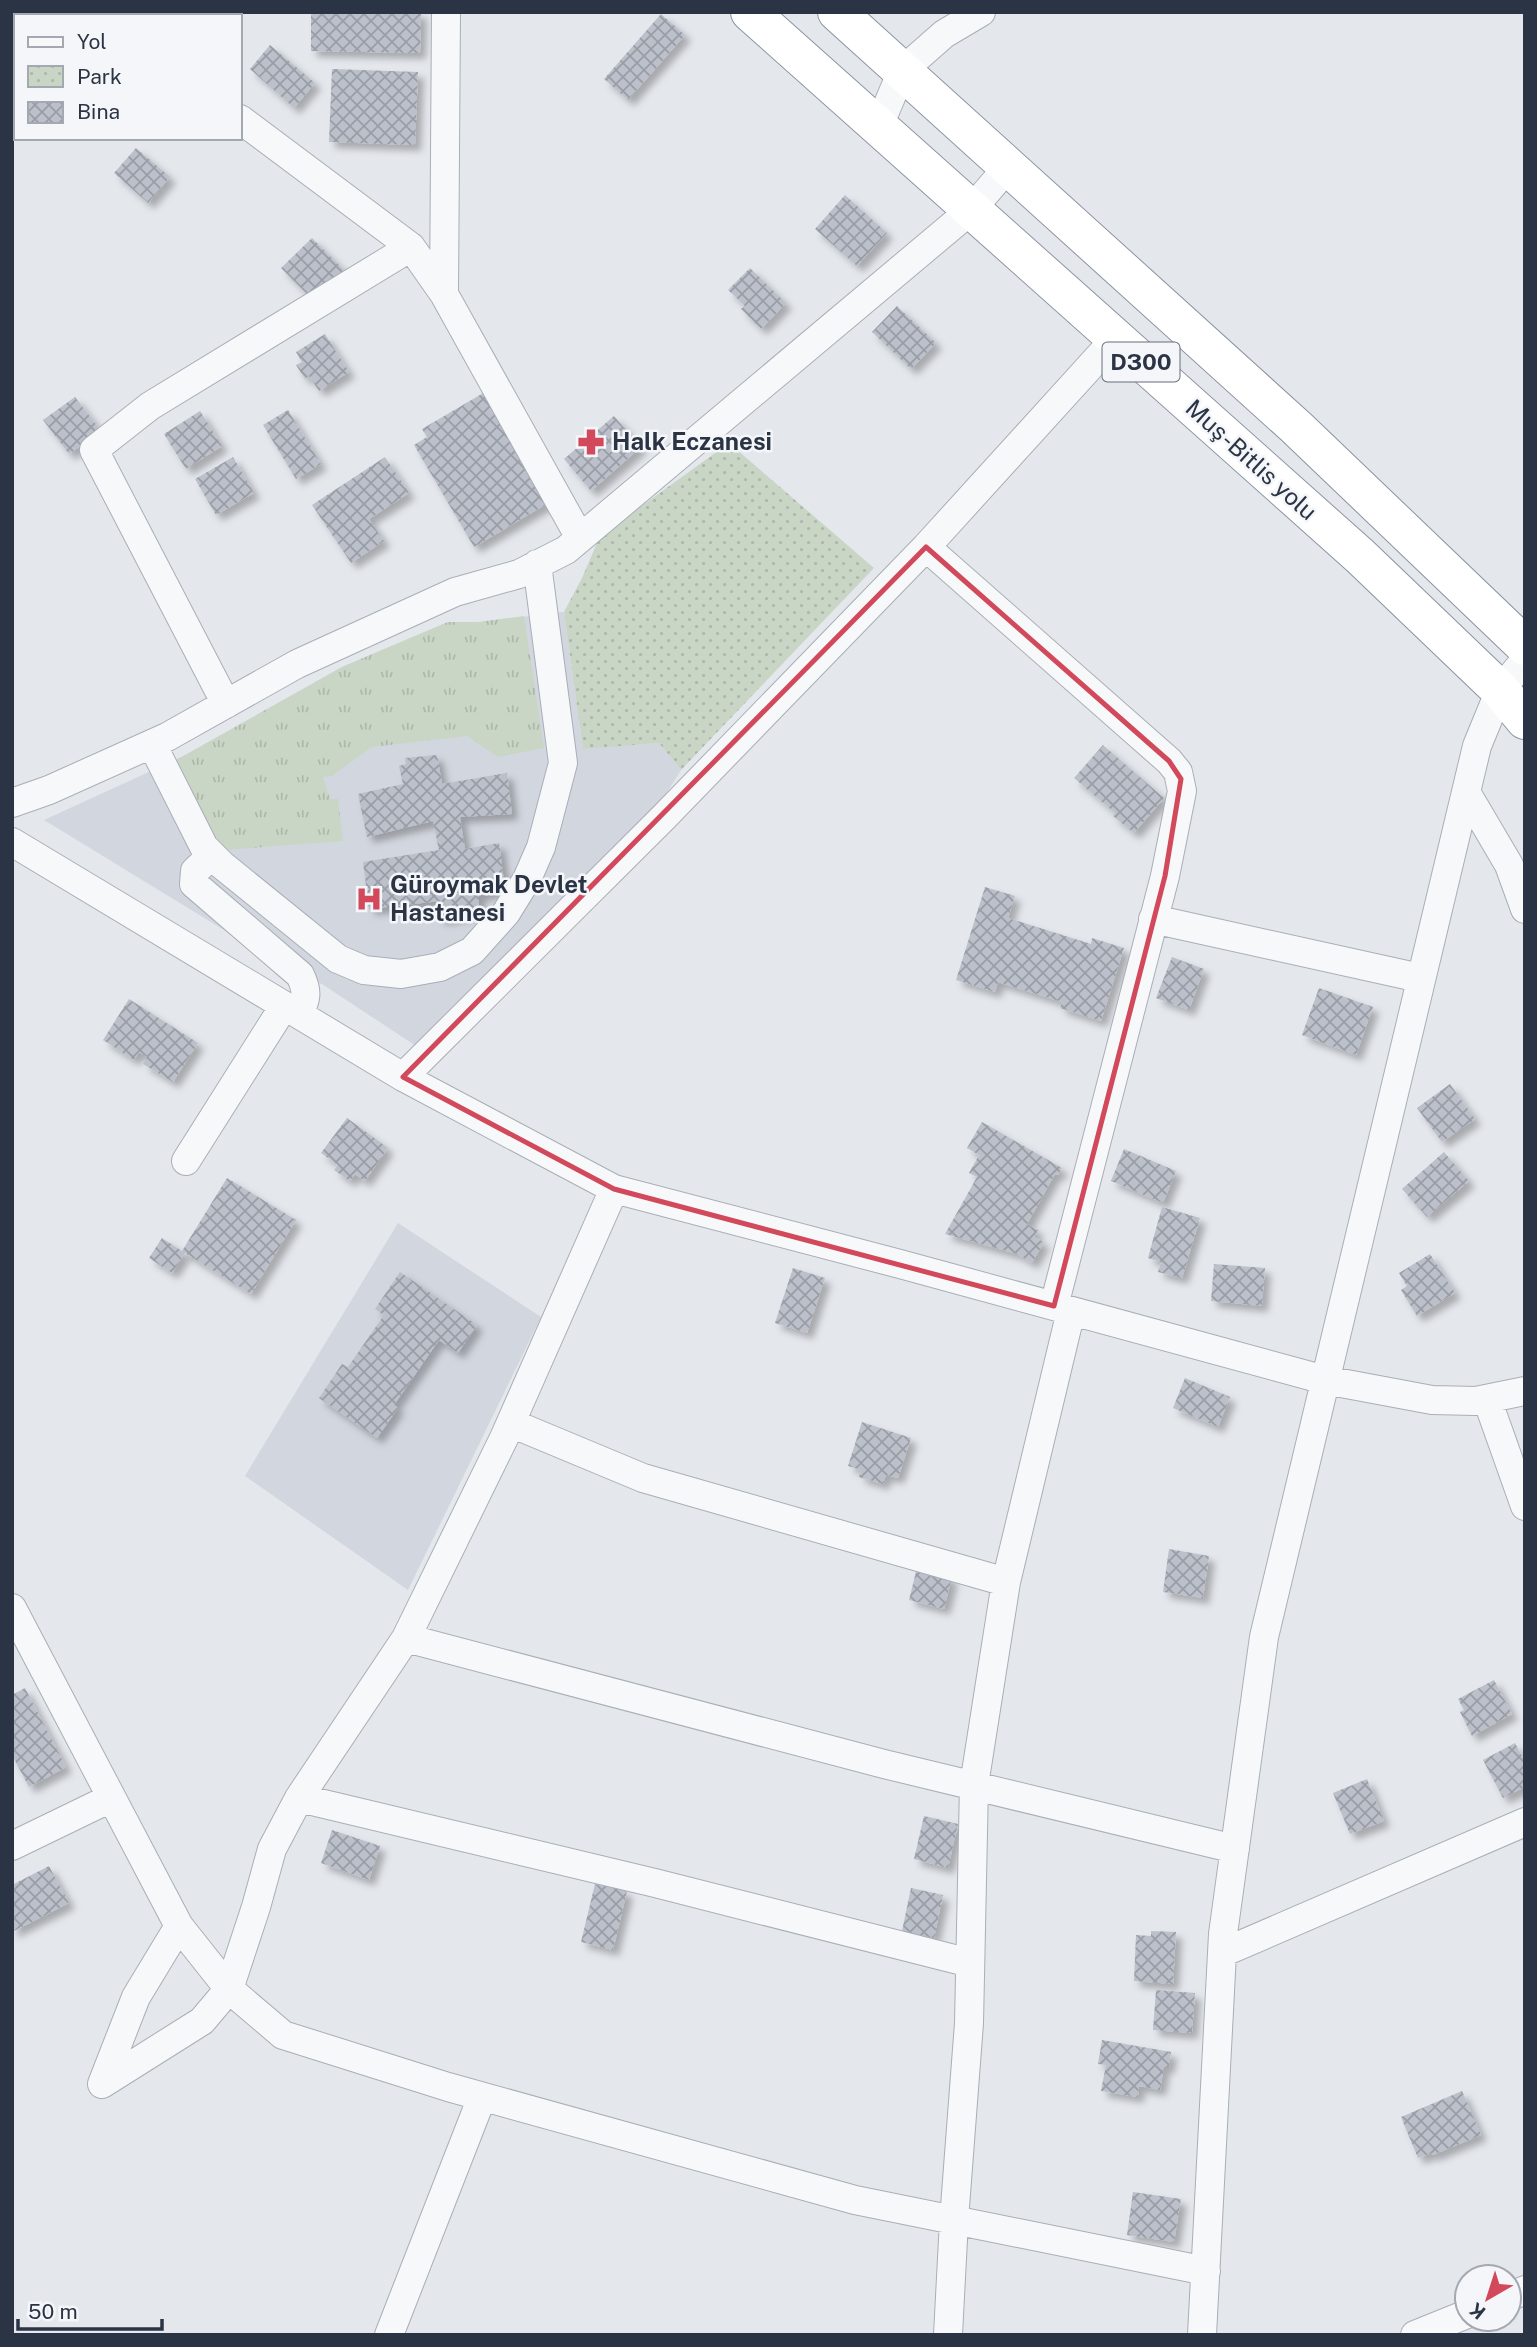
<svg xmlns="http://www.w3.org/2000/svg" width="1537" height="2347" viewBox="0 0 1537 2347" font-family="'Public Sans',sans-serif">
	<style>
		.built { fill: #d2d6de }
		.grass { fill: url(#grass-tufts) }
		.park { fill: url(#park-dots) }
		.building { fill: url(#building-cross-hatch); filter: url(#shadow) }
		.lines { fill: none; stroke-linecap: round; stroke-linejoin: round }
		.minor-casing { stroke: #a9aeb7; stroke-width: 30 }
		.highway-casing { stroke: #8b94a3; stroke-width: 40 }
		.minor { stroke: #f7f8fa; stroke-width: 28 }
		.highway { stroke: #fff; stroke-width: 38 }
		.marked { fill: none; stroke: #d1495b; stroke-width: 5; stroke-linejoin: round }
		.labels { text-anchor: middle; stroke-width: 5; stroke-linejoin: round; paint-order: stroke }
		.shield { fill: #f4f6f9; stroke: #676e7b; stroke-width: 2 }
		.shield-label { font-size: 23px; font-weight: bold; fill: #2b3445 }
		.poi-label { font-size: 24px; font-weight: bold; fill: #2b3445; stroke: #f4f6f9; text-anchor: start }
		.street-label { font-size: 24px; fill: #2b3445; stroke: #f4f6f9 }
	</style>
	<defs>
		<pattern id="grass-tufts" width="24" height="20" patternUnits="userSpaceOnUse" patternTransform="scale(1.75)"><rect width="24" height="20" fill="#c9d6c5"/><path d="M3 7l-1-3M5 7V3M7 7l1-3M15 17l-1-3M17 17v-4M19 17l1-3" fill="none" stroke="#adb8ab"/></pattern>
		<pattern id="park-dots" width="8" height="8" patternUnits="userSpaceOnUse" patternTransform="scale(1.75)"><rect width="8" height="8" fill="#c9d6c5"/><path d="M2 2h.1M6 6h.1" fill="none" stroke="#adb8ab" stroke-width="1.8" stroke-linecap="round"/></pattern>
		<pattern id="building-cross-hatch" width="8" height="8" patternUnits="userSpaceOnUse" patternTransform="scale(1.75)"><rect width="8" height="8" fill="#bbc0ca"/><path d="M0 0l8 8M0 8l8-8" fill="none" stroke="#989da6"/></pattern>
		<filter id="shadow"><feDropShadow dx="6" dy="6" stdDeviation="3.5" flood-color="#0004"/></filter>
	</defs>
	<rect width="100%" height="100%" fill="#e4e7ec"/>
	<path class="built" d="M564,612L583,748L659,743L681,770L658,807L416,1046L322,984L301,977L44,820L201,748L342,667L448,622H479Z
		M398,1223L541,1317L408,1590L245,1476Z"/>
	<path class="grass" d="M524,616L544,748L498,757L467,736L372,747L332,776L323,777L330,799H338L343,841L225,850L214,840L176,760L342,667L448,622H479Z"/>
	<path class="park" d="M729,443L874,568L681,770L659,743L583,749L564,612L582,578L600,536Z"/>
	<path class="building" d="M162,12H200L198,16H167Z
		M311,12H421L420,53L311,51Z
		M661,14L685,35L628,100L604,79Z
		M270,45L315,83L294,108L250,69Z
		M332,69L418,72L415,145L329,142Z
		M136,148L170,177L148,203L114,173Z
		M845,195L887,233L857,266L815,229Z
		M312,238L344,270L313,300L281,268Z
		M750,268L786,303L761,329L741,309L745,306L728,290Z
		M897,306L936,343L911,369L872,332Z
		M325,334L349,372L319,391L309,376L305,379L296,365L302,362L296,352Z
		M485,392L550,502L474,547L414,445L427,437L422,429Z
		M75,397L101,431L69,454L43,420Z
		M288,410L321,464L296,479L263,425Z
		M200,411L222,446L186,469L164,434Z
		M614,416L641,447L591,491L564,459Z
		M233,457L254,493L216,515L195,479Z
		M385,457L409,493L369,519L384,541L351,563L312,505Z
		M1103,745L1164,798L1134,833L1113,816L1115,813L1074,778Z
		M437,755L442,784L507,773L512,814L460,817L465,849L499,843L505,889L479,895V906L469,908V914L439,919L440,901L369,909L363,862L439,850L433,821L367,837L358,794L403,784L399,766L406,764L405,758Z
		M985,887L1015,896L1008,918L1091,944L1092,938L1124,948L1101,1021L1060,1008L1062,1002L998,982L995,992L956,980Z
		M1172,957L1204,969L1189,1010L1156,998Z
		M1319,988L1373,1007L1356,1055L1302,1035Z
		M129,999L198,1043L173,1082L143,1064L147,1057L139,1052L134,1060L103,1040Z
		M1450,1084L1475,1119L1442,1142L1417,1108Z
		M347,1118L388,1148L365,1181L355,1174L350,1181L334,1170L338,1165L321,1153Z
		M982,1122L1062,1168L1058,1175L1055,1174L1027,1224L1038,1230L1034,1237L1044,1242L1032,1263L1017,1254L945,1234L977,1177L969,1173L979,1155L967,1148Z
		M1124,1149L1176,1171L1163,1203L1111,1181Z
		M1444,1152L1469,1181L1427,1217L1402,1189Z
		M227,1178L296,1220L251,1294L185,1253L172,1273L149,1258L162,1238L182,1251Z
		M1162,1207L1200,1218L1182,1278L1158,1272L1161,1262L1148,1258Z
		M1430,1254L1455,1293L1417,1316L1401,1290L1407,1286L1399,1273Z
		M1214,1264L1265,1268L1262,1306L1211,1301Z
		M793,1268L825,1278L807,1333L775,1323Z
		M400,1272L477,1325L458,1353L439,1340L394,1405L398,1408L377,1438L319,1398L342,1364L348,1367L384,1315L375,1309Z
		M1185,1378L1230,1397L1218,1427L1173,1408Z
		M862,1422L911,1438L898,1478L886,1475L883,1484L859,1477L861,1470L848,1466Z
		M1169,1549L1209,1556L1203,1598L1163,1592Z
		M917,1568L952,1577L944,1609L909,1600Z
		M1494,1680L1512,1714L1472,1736L1460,1712L1464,1710L1458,1699Z
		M25,1688L66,1767L29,1787L12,1755V1695Z
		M1515,1743L1525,1762V1787L1503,1798L1483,1760Z
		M1367,1779L1384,1821L1350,1834L1333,1793Z
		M924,1816L958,1824L948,1868L914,1859Z
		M332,1830L380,1846L369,1880L321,1863Z
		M49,1866L69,1903L12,1932V1885Z
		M595,1884L627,1891L613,1950L581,1942Z
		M911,1888L943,1895L934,1938L902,1931Z
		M1151,1931L1176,1932L1173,1984L1134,1981L1136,1935L1151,1936Z
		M1156,1990L1195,1993L1192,2033L1153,2030Z
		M1102,2040L1171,2052L1169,2067H1164L1160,2090L1139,2086L1138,2097L1101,2091L1106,2065L1098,2064Z
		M1462,2091L1481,2135L1433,2155L1432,2153L1418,2158L1401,2117Z
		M1133,2192L1181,2199L1174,2242L1127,2235Z"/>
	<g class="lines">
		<g class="minor-casing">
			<path id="minor" d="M97,12L102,16
				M240,119L411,247
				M878,128L902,71L944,34L981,12
				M444,294L446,12
				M926,547L1169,761L1178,772L1182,791L1165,876L1054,1306
				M226,704L94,450L150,406L411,247L444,294L580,538
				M152,744L204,847L222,865L338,959L364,970L401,974L440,967L472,951L506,913L527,879L541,847L563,763L537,564
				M1466,792L1509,865L1525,909
				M12,803L49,790L167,737L297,664L455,592L519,574L566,550L971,210L1008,167
				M12,842L403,1077L614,1189
				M212,855L195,871L194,884L300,975C308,991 307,1000 298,1014
				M1153,919L1420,978
				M403,1077L664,817L926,547L1115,339
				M186,1161L284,1006
				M1487,1399L1525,1506
				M511,1423L643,1478L1006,1582
				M12,1608L179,1926L229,1989L283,2035L448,2087L855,2200L1206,2271
				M406,1638L884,1764L1235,1849
				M299,1798L655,1883L970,1963
				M12,1846L111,1798
				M1222,1953L1525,1822
				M102,2084L202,2021L229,1989L256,1907L272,1849L299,1798L406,1638L504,1438L614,1189L900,1264L1325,1380L1432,1400L1476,1401L1525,1391
				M102,2084L136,1997L179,1926
				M1509,2297L1525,2290
				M389,2335L482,2097
				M948,2335L954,2220L969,2023L974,1785L1006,1582L1071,1311
				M1202,2335L1223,1934L1264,1637L1477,746L1500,690L1525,660
				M1415,2335L1467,2314"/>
		</g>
		<g class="highway-casing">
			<path id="highway" d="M750,12L1360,556L1500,690L1525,720
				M837,12L1296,427L1525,646"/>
		</g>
		<use href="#minor" class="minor"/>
		<use href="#highway" class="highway"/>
	</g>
	<path class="marked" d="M926,547L1169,761L1181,779L1165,876L1054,1306L614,1189L403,1077Z"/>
	<defs>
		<g id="pharmacy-bare" transform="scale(2.1)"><path d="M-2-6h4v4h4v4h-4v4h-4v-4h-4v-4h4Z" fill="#d1495b" stroke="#f4f6f9" stroke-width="2.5" paint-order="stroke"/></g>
		<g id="hospital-bare" transform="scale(2.1)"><path d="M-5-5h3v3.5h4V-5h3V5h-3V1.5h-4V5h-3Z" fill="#d1495b" stroke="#f4f6f9" stroke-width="2.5" paint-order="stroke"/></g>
	</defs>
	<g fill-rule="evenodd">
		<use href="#pharmacy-bare" x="591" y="442"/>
		<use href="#hospital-bare" x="369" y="899"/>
	</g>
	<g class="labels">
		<rect class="shield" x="1102.5" y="342.5" width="77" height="39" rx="5"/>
		<g class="shield-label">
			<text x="1141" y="370">D300</text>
		</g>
		<g class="poi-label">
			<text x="612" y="450">Halk Eczanesi</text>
			<text x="390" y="893">Güroymak Devlet<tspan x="390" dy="28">Hastanesi</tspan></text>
		</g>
		<g class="street-label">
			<text transform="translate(1251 460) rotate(42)" y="8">Muş-Bitlis yolu</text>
		</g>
	</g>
	<rect width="1537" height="2347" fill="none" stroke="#2b3445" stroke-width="28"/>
	<rect x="14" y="14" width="228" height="126" fill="#f4f6f9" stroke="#a4a8b1" stroke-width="2"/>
	<rect x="28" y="37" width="35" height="10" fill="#f7f8fa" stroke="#a4a8b1" stroke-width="2"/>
	<text x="77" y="49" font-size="21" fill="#2b3445">Yol</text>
	<rect x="28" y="66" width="35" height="21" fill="url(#park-dots)" stroke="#a4a8b1" stroke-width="2"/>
	<text x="77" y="84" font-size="21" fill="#2b3445">Park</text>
	<rect x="28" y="102" width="35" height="21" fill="url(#building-cross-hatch)" stroke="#a4a8b1" stroke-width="2"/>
	<text x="77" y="119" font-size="21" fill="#2b3445">Bina</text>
	<g transform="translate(1488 2298) rotate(219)"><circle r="33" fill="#f4f6f9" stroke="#a4a8b1" stroke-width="2"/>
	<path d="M0-5L12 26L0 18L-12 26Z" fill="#d1495b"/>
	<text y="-10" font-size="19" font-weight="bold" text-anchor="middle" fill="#2b3445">K</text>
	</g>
	<path d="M18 2319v10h144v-10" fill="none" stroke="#2b3445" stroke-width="3.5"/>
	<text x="28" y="2319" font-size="21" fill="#2b3445" stroke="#f4f6f9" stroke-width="5" paint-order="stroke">50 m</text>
</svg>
